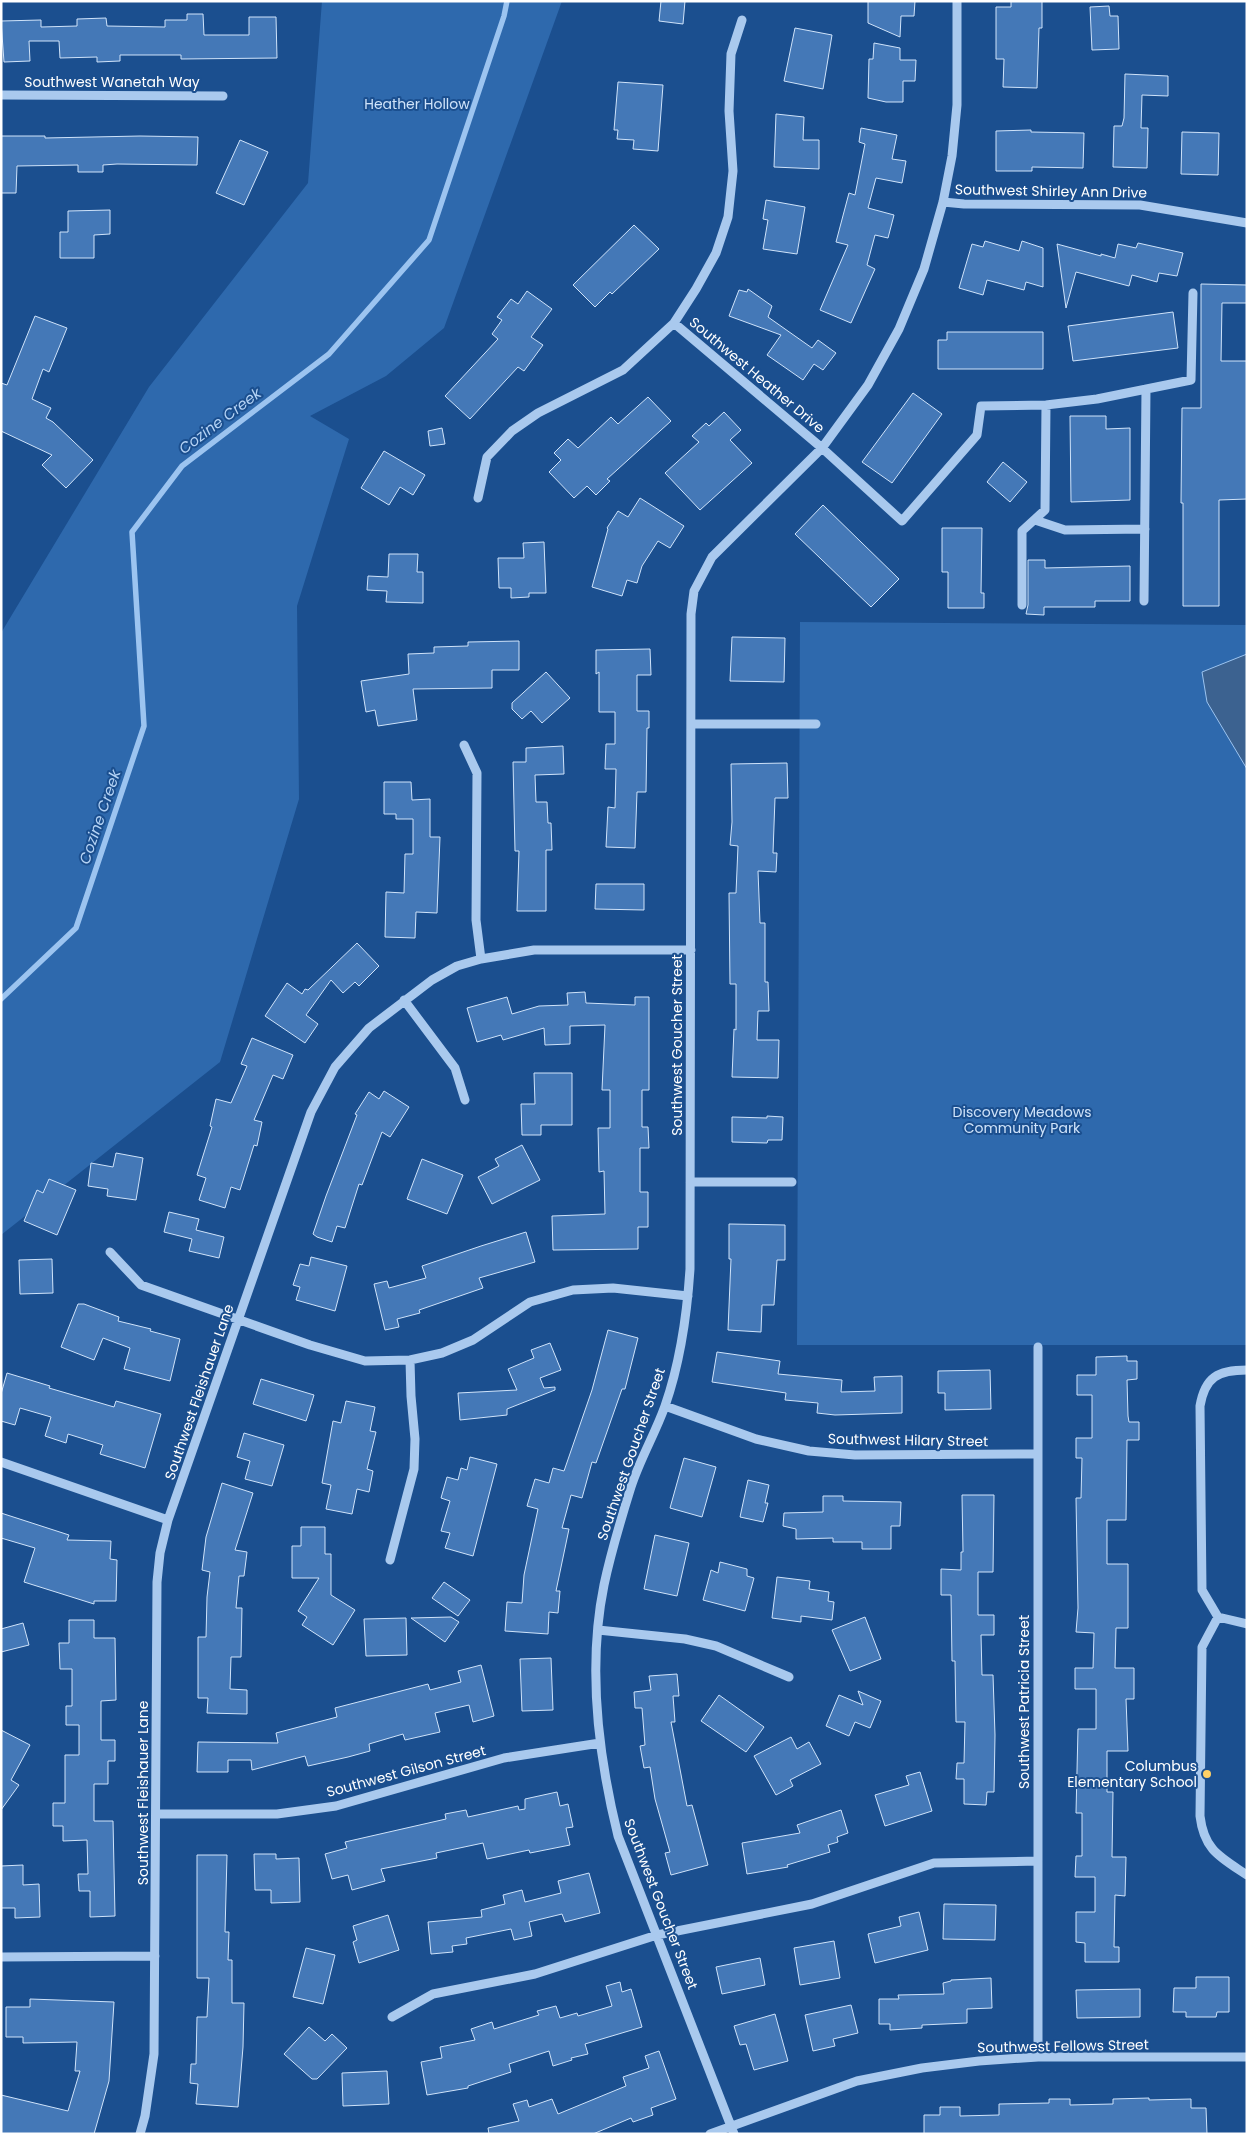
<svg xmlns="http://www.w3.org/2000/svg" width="1248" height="2135" viewBox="0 0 1248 2135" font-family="Poppins,sans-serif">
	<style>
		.green { fill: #2e69ad }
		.water { fill: #3c6290; stroke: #9cc4f0 }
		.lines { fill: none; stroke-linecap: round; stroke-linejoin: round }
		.stream { stroke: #9cc4f0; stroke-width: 5.5 }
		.building { fill: #4478b7; stroke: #cfe3fa }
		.minor { stroke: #a9c9ee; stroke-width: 9 }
		.poi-dot { fill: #ffd166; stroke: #1b4f8f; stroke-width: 2 }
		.labels { text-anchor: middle; stroke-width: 4; stroke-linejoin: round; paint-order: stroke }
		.street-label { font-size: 14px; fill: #fff; stroke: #1b4f8f }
		.park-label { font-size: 14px; fill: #cfe3fa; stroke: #1b4f8f }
		.poi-label { font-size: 14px; fill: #fff; stroke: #1b4f8f; text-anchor: end }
		.water-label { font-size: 15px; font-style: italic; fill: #b5d3f5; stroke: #1b4f8f }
	</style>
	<rect width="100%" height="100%" fill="#1b4f8f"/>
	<path class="green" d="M322,1H562L444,328L386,376L310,416L349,439L297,606L299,799L220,1062L1,1235V633L149,387L308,183Z
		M800,622L1247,625V1345H797Z"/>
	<path class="water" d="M1247,654V769L1207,702L1202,672Z"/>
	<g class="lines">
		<path class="stream" d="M1,999L76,928L144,726L132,532L182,466L329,354L429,240L504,16L507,1"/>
	</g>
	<path class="building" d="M661,1H685L683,24L659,21Z
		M868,1H915L914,16H901L900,37L868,23Z
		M1011,1H1042V28H1039L1037,88L1003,87L1004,59H996V7H1011Z
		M1109,6L1110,16H1118L1119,49L1092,50L1090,7Z
		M187,14H203L204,35H249V17H276L277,58L181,59V55H120V61L97,62V57L60,58L59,41H29L30,61L4,62L1,21L41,20V27L77,26V19L106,18L107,26L165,27V20H187Z
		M795,28L832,35L823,89L784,81Z
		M874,43L900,48V60H916L915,81H903V102H886L868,98L869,59H873Z
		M1125,74L1168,76V96L1142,95L1141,128H1148L1147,168L1113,167L1114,126H1122L1124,118Z
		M618,82L663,85L658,151L633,149L634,140L617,139L618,130H614Z
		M776,114L804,117L803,140H819V169L774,167Z
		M861,128L897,135L892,159L906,161L902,183L876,178L868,208L894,215L888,238L875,235L867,265L875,269L851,323L820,310L848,245L836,242L849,193L855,195L865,144L859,142Z
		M1031,130V132L1084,133L1083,168L1032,167V171H996V131Z
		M1182,132L1219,133L1218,175L1181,174Z
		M1,136H45V138L140,136L198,137L197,165L117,164L103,165V172H78V165L17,166L16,193H1Z
		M240,140L268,152L244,205L216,193Z
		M766,200L805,207L797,254L763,249L768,220L763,219Z
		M110,210V234L94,235V258H60V232H68V211Z
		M634,225L659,249L612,294L610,292L595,307L573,285Z
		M985,241L1019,251L1022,241L1043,248V287L1026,282L1024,290L987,280L983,295L959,288L972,244L983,247Z
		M1138,243L1183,253L1177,276L1159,273L1157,282L1132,275L1129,286L1076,272L1066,308L1057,244L1101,256V254L1115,258L1118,244L1136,248Z
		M1201,284L1247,285V303H1222L1221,361H1247V499L1219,500V606H1183V503H1181L1182,408H1201Z
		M748,289L772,306L768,317L812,348L818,340L836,353L823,370L814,364L803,380L767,355L781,335L729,316L739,290L747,292Z
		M527,291L552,309L531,337L543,345L524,371L518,367L470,419L445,396L498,339L492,334L502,320L497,317L511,299L518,304Z
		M1173,312L1178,348L1073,361L1068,326Z
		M35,316L67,328L49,372L43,369L32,399L51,408L46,418L53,422L93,460L66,488L42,465L52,455L1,431V383L7,385Z
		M947,332H1043V369H938V340H947Z
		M913,393L942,414L892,483L862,462Z
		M648,397L671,421L607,479L610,481L596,495L587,486L574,498L549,472L561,460L554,453L568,439L578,448L611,417L618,424Z
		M724,412L741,430L730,440L752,463L700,510L665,473L699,442L692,436L706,423L709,426Z
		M1070,416H1106V429L1130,428V500L1071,502Z
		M442,428L445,444L430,446L428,431Z
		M384,451L425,475L413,495L400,487L389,505L361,488Z
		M1003,462L1027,482L1010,502L987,482Z
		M640,498L684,526L670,548L658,541L642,566L637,583L627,580L622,596L592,587L608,529L607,528L618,511L628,517Z
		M823,505L899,579L871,607L795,534Z
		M942,528H982L981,593H984V608H948V572H942Z
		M544,542L546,593H529V597L511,598V588H499L498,558H524L523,543Z
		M389,554H418L417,572H423V603L386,602L387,591L367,590L368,576L388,577Z
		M1028,560H1045V568L1130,566V601H1095V607H1044V615L1026,614L1028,605Z
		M732,637L785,638L784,682L730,681Z
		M519,641V670H492V688L413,689L417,720L378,726L375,710L366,712L361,681L409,674L408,654L434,653V647L468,646V642Z
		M650,649L651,675H637V711H649V728H647L646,792H637L635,848L606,847L608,807L615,808L616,769H605L606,744H615V712H599V672L596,674V650Z
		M546,672L570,698L542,723L531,711L522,719L512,709V703Z
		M563,746L564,774L535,775L536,802H547L548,823H551L552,850H546V911H517L519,851H515L513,762H526V748Z
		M787,763L788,798H775L773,853H777L776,872L758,871L760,923H765V982H768L769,1011H758L757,1040H779L778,1078L732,1077L734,1029L736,1030V984H730L729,893H736L738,846L730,845L732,822L731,764Z
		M384,782H411L412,800L430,799V837H440L437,913L416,912L415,938L385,937L386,892L404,893L405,854H413V819H396V814H384Z
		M596,884H644V910L595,909Z
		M357,943L379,966L359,986L355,982L343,993L331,980L306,1015L318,1024L305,1043L265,1016L287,983L302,994L305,989L308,990Z
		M585,992L586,1003L635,1005V997H649V1090H642V1127H648L649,1148H640V1192H648V1227H638V1249L553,1250L552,1216L605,1214L604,1171L599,1172L598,1128H610V1090H602L605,1025L570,1026V1044L545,1045L544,1028L503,1040L501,1035L477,1042L467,1008L507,997L512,1014L539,1006L568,1005L567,993Z
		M252,1038L293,1055L283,1079L273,1075L254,1120L262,1122L257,1146L254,1145L240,1190L231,1187L225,1208L199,1200L206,1178L197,1175L212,1127L210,1126L216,1099L231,1103L247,1066L241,1064Z
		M534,1073H572V1125H541V1135H522L521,1104H535Z
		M384,1091L409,1107L390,1137L382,1132L362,1185L359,1184L345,1228L337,1226L332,1242L317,1237L313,1234L326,1196L357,1115L355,1114L369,1092L379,1099Z
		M767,1116L783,1117L782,1140H768L767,1143L732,1142V1117L767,1118Z
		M522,1145L540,1180L492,1204L478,1177L499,1166L495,1159Z
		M116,1153L143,1158L136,1200L107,1196L108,1189L88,1186L91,1163L113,1167Z
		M422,1159L463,1175L447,1214L407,1199Z
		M49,1179L76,1190L57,1235L24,1221L37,1190L43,1193Z
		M169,1212L199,1219L196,1230L224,1237L219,1258L189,1251L192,1239L164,1232Z
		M729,1224L785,1225V1260H777L774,1305H762L761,1332L728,1330L731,1259H729Z
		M526,1232L535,1262L479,1278L483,1288L419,1310L420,1313L397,1319L399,1327L385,1330L374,1284L387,1281L389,1288L426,1278L422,1266L481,1246Z
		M311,1257L347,1266L335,1311L296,1300L300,1287L293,1285L300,1264L309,1266Z
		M52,1259L53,1293L20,1294L19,1260Z
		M78,1304H84L119,1317L118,1321L151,1329L150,1331L180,1339L170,1381L124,1369L130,1348L103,1338L94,1360L61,1347Z
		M608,1330L638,1338L625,1389H622L596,1463L592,1462L582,1498L571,1495L562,1528L569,1529L556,1591H560L558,1613L549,1612L548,1634L505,1631L507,1602L522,1603L524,1575L538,1509L527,1506L535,1479L549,1483L553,1468L564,1471L592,1390Z
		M550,1343L561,1370L540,1378L544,1388L555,1387V1390L507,1409V1415L460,1420L458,1393L517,1390L508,1369L534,1358L531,1350Z
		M717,1352L780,1361L778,1374L842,1380L841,1392L875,1391L874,1377L902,1376V1413L835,1415L817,1413L818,1403L785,1400L786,1393L712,1382Z
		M1127,1356V1361H1137V1379L1127,1380L1128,1416L1129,1422H1139V1440H1127L1126,1520H1107V1564H1128V1628H1116L1115,1668H1134V1699H1126L1128,1751H1107V1792H1113L1112,1857H1126L1125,1896L1115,1895L1114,1947H1119V1962H1085V1943L1076,1942V1912H1095V1877H1075L1076,1856H1082V1813H1076L1078,1729H1096V1689H1075V1668H1093L1094,1633L1076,1632L1078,1608L1076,1498H1081L1082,1458H1076V1438H1092V1395H1077V1375H1096V1357Z
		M990,1370L991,1409L945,1410V1393H938V1371Z
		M7,1373L50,1386L49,1388L114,1407L116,1401L161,1414L145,1468L100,1454L103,1445L68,1434L66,1443L45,1436L51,1417L20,1408L15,1425L1,1421V1394Z
		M261,1379L314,1395L306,1421L253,1404Z
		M346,1401L375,1407L370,1431L376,1432L367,1469L373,1471L369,1492L357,1489L352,1514L326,1509L331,1485L322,1483L333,1421L341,1423Z
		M244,1433L284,1445L272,1486L245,1479L250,1461L237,1457Z
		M470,1457L497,1464L473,1556L445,1548L450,1533L441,1531L450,1501L441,1498L447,1477L458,1480L461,1468L467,1470Z
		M684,1458L716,1467L702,1517L670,1508Z
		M748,1480L769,1485L765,1503H768L763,1522L740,1517Z
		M222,1483L253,1493L235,1550L247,1552L244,1576H239L236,1608H242L241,1657H231L230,1689L247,1690V1714L207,1713L208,1698H198V1637H206L207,1597L210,1572L202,1570L206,1537Z
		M962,1495H994L993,1572H978V1615H994V1635H981L982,1675H993L995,1735L994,1792H987L986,1805L964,1804V1779H956L957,1763H964L965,1722H956L955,1661H952L951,1595H941V1569L961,1570V1552H963Z
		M823,1496H843V1501L901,1502L900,1526H891V1549H862V1542H833V1538L796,1539V1529L783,1526L784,1513L823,1512Z
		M1,1513L69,1535L67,1540L111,1541L110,1559L117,1560L116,1601H94V1604L24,1582L35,1548L1,1538Z
		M301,1527H325V1554H331V1595L355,1610L333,1645L302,1625L307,1617L298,1611L319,1578H292V1546H301Z
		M655,1535L689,1543L677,1596L644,1589Z
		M720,1562L747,1569V1576L754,1578L745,1611L703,1600L711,1570L718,1573Z
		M777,1577L810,1581L809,1589L829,1592L828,1601L834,1602L832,1620L801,1616V1622L772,1618Z
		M444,1582L470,1600L458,1616L432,1598Z
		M451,1617L459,1622L445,1642L411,1618Z
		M865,1617L881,1659L850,1671L832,1630Z
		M406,1618L407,1655L366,1656L364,1619Z
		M69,1620H94V1638H115L116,1700L101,1701V1740H115V1761H108V1784H94V1821H113L115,1916L90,1917V1891H79L78,1874H88L87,1840L63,1841V1826H53V1803H65V1755H79V1725H66V1706H72V1669H60L59,1643H69Z
		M23,1623L29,1645L1,1652V1629Z
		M551,1658L553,1710L522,1711L520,1659Z
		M481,1665L494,1716L473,1722L469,1705L435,1713L440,1732L405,1740L403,1734L369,1744L370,1751L348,1757L308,1766L305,1756L252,1770L251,1760H228V1772H197L198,1742L278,1743L276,1733L337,1717L335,1708L428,1684L430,1690L461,1682L458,1671Z
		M677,1674L679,1696H673L675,1722H671L687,1806L692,1805L708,1865L671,1875L665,1853L670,1852L655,1799L650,1767L644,1768L640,1746L645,1745L642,1708H635L634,1692L651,1690L649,1676Z
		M858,1691L881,1701L870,1728L855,1722L849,1736L826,1726L839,1695L863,1705Z
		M719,1695L764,1727L746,1752L701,1721Z
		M1,1730L30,1745L11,1780L19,1785L1,1810Z
		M791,1737L797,1749L809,1742L821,1764L790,1780L793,1786L776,1795L754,1756Z
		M920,1772L932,1811L885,1826L875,1795L909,1785L906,1776Z
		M557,1792L560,1806L568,1804L573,1827L566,1828L570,1845L530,1853L529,1850L487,1859L483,1843L436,1853L437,1858L381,1869L385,1881L352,1890L348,1875L332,1879L325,1854L347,1848L345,1842L446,1819L445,1814L466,1810L468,1817L518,1806L519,1810L525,1809V1799Z
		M841,1810L848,1833L837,1837L838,1842L828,1845L830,1852L787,1865L788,1867L747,1874L742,1843L800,1833L797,1825Z
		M254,1854H276V1859L299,1858L300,1902L271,1903V1890H255Z
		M197,1855H227L225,1932H229L228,1960H232V2003H244L243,2047L238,2107L196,2104L198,2084L190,2083L191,2064H196L197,2017H207L209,1978H197Z
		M23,1865V1885L39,1884L40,1917L15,1918V1908H1V1866Z
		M589,1873L600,1913L565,1922L562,1914L529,1922L532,1936L514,1940L511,1929L466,1938L467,1944L452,1946L453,1952L431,1954L428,1922L482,1917L481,1910L505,1904L503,1895L522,1890L525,1902L561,1893L558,1881Z
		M944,1904L996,1905L995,1940L943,1939Z
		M919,1912L928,1950L875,1963L868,1934L901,1926L899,1917Z
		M388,1915L399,1950L359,1963L353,1942L357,1940L353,1926Z
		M834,1941L840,1978L800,1985L794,1948Z
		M306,1948L335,1955L323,2004L293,1997Z
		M760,1958L765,1985L722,1994L716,1967Z
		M1196,1977H1229V2012H1217L1216,2017H1186V2012H1173L1174,1988H1196Z
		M991,1978L992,2008L967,2009V2023L922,2025V2028L890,2030V2024H879V1999H899L898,1995L944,1994L943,1983L951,1981V1980Z
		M620,1982L622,1992L631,1989L642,2027L585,2044L588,2054L571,2058L572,2060L553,2066L549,2051L509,2064L511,2072L468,2086V2088L427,2095L421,2062L442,2058L440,2047L475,2040L471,2029L492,2022L494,2029L539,2015L537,2011L556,2006L560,2018L577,2013L578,2016L612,2006L606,1986Z
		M1140,1989V2017L1077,2018L1076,1990Z
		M30,1999L114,2002L109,2081L94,2134H1V2095L68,2111L80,2071H75L77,2042L23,2043V2037H6V2007H30Z
		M851,2005L858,2033L833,2039L835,2046L813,2051L805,2015Z
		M775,2014L788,2061L754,2070L746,2044L740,2045L734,2026Z
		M309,2027L325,2041L332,2034L347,2048L317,2079H312L284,2054Z
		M659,2051L676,2099L651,2108L653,2115L633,2122L631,2118L593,2134H489L488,2128L519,2121L513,2104L527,2100L529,2107L552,2099L558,2114L626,2086L623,2077L649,2068L645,2056Z
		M387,2071L389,2104L343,2106L342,2073Z
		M1149,2098V2100L1191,2099V2108H1206L1207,2134H924V2115H940V2107H960V2116L999,2115V2104L1049,2103V2099H1070V2105L1113,2104V2099Z"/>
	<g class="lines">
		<path class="minor" d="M1,95L223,96
			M943,202L964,204L1140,205L1247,223
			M674,323L822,448L902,521L977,435L981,406L1046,405L1097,399L1191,380L1193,293
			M478,498L487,457L512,431L538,413L623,370L674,323L696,289L716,253L728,217L733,171L729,111L731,54L742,20
			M1035,520L1065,530L1145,529
			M1144,601L1146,389
			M1022,605V531L1045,510L1046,405
			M691,724H816
			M464,745L477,773L476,920L481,959
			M404,1000L455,1068L465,1100
			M690,1182H792
			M110,1252L141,1285L310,1345L365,1361L410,1360L442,1353L473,1340L530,1302L573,1290L613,1288L688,1296
			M1038,1347V2057
			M1247,1370C1218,1370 1205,1377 1200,1406L1202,1590L1218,1617L1247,1624
			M665,1406L756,1439L809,1451L855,1455L1038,1454
			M1,1462L168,1520
			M390,1560L414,1469L415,1439L411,1396L410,1360
			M1218,1617L1202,1647L1200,1816C1204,1850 1220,1857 1247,1875
			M598,1630L685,1639L716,1646L789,1677
			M157,1814H277L336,1806L504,1758L600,1743
			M1,1957L155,1956
			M392,2017L433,1994L535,1974L657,1935L812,1904L934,1863L1038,1861
			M140,2134L145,2116L154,2054L157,1582L160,1553L168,1520L311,1112L335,1067L369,1028L432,980L457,966L481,959L534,950H691
			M710,2134L857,2081L922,2068L979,2061L1038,2057H1247
			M734,2134L618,1836C598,1755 587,1668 604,1585C611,1552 621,1519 631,1487C640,1459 655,1434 665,1406C680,1363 687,1315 690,1269L691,614L694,591L712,557L822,448L868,385L899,329L924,269L943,202L952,156L957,105V1"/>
	</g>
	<circle class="poi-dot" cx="1207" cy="1774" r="5"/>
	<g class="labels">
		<g class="street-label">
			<text x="112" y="87">Southwest Wanetah Way</text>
			<text transform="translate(1051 191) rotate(1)" y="5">Southwest Shirley Ann Drive</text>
			<text transform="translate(757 375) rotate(40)" y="5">Southwest Heather Drive</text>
			<text transform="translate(677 1045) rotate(-90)" y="5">Southwest Goucher Street</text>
			<text transform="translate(199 1392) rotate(-71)" y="5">Southwest Fleishauer Lane</text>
			<text transform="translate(908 1440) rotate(1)" y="5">Southwest Hilary Street</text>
			<text transform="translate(631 1454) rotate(-71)" y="5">Southwest Goucher Street</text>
			<text transform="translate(1024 1702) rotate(-90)" y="5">Southwest Patricia Street</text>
			<text transform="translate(406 1771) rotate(-15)" y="5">Southwest Gilson Street</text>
			<text transform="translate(143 1793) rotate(-90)" y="5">Southwest Fleishauer Lane</text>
			<text transform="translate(661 1904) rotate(69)" y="5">Southwest Goucher Street</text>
			<text transform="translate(1063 2046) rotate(-1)" y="5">Southwest Fellows Street</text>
		</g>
		<g class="park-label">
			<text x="417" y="109">Heather Hollow</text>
			<text x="1022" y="1117">Discovery Meadows<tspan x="1022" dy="16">Community Park</tspan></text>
		</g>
		<g class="poi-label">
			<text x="1197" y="1771">Columbus<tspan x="1197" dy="16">Elementary School</tspan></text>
		</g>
		<g class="water-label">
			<text transform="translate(220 421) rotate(-37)" y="5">Cozine Creek</text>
			<text transform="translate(100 817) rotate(-71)" y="5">Cozine Creek</text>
		</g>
	</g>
	<rect width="1248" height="2135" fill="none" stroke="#ffffff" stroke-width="5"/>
</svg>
